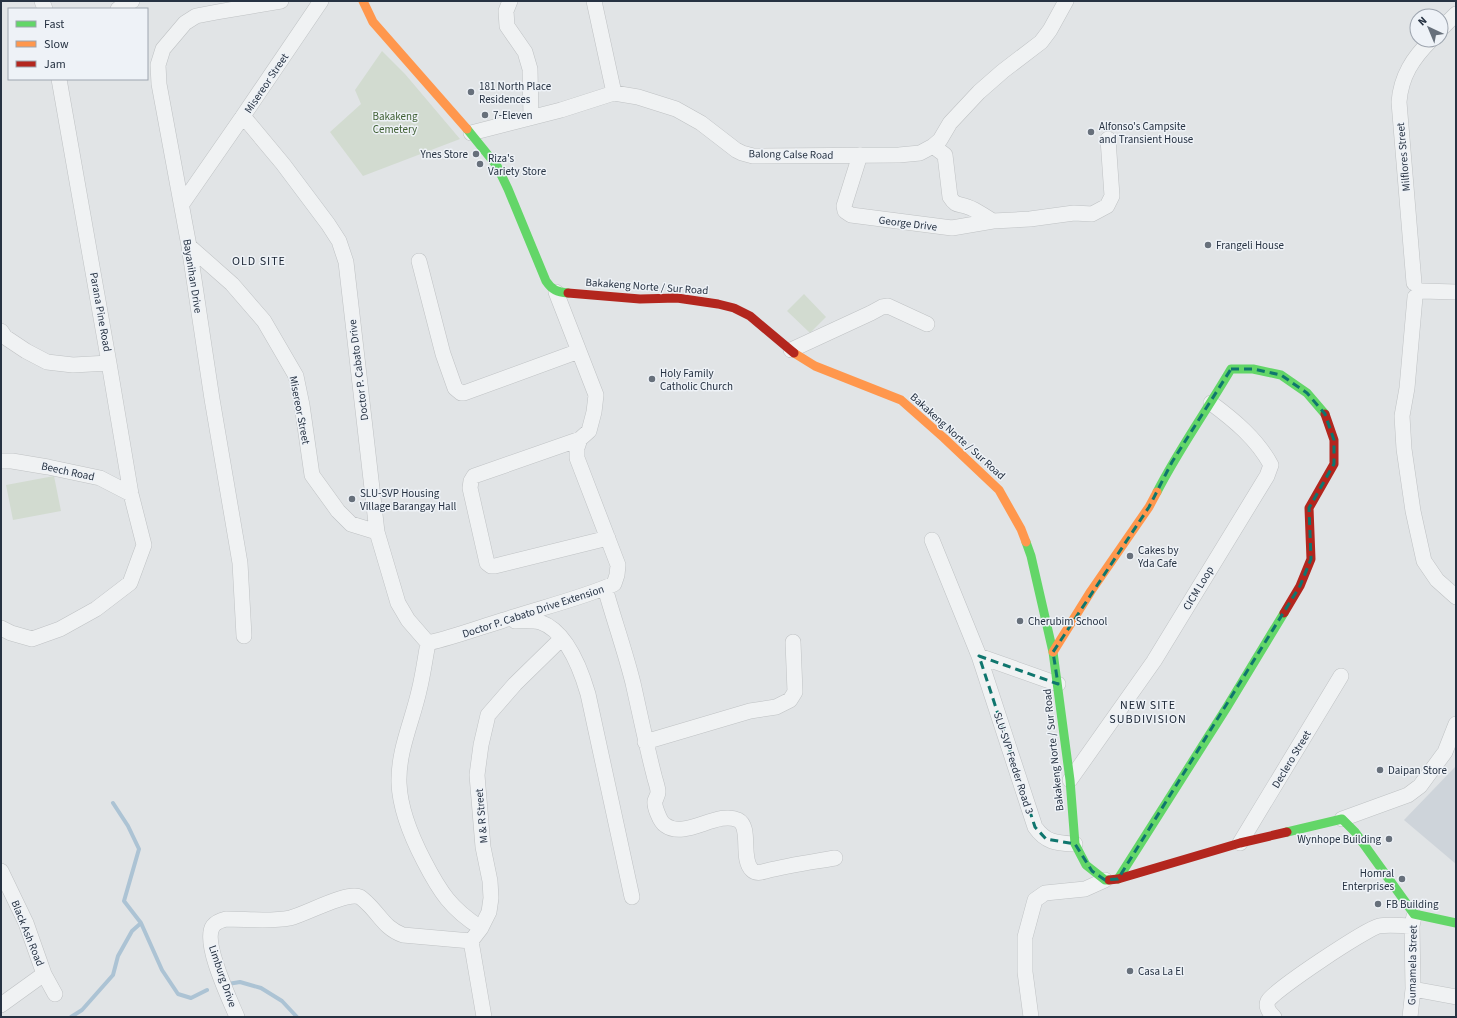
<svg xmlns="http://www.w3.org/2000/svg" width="1457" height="1018" viewBox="0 0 1457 1018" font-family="'Source Sans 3',sans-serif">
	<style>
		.built { fill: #ced4da }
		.green { fill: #d2dbd0 }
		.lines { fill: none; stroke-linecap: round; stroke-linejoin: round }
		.stream { stroke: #acc3d4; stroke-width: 4 }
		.street-casing { stroke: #bfc2c4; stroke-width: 16 }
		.street { stroke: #f0f2f3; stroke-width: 15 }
		.fast { stroke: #63d668; stroke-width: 9 }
		.slow { stroke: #ff974d; stroke-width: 9 }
		.jam { stroke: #b3261e; stroke-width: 9 }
		.marked { fill: none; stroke: #0f766e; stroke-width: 3; stroke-dasharray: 8 5; stroke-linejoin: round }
		.poi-dot { fill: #67707b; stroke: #eef2f7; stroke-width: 1.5 }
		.labels { text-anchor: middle; stroke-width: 3; stroke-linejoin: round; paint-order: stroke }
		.street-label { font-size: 11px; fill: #263242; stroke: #eef2f7 }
		.poi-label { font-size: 11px; fill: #263242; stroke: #eef2f7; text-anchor: start }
		.park-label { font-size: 11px; fill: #3e5f32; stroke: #eef2f7 }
		.neighbourhood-label { font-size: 12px; letter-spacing: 1px; fill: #182332; stroke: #eef2f7 }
	</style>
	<rect width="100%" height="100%" fill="#e1e4e6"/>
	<path class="built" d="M1456,766V864L1404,820Z"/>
	<path class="green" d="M382,51L405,74L460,139L363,176L330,132L361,104L355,90Z
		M804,294L826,317L810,333L787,311Z
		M54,476L61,511L13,520L6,485Z"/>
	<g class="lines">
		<path class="stream" d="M113,803L128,826L139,849L124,901L141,923L162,970L178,994L191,998L207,990
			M228,984L240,982L261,988L282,1001L297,1017
			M71,1017L82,1010L113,975L118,956L132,931L141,923"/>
		<g class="street-casing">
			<path id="street" d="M42,1L45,9
				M510,1L506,11L507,26L525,52L530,69L531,117
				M594,1L614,93
				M118,9L132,1
				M1441,29L1456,14
				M243,116L283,164L328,224L339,241L346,262L377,532L398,603L408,620L428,643
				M471,133L561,110L614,93L638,97L676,109L701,123L736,150L742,153L753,156L899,155L920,153L933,146L940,140L950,123L979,92L1003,71L1041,42L1050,30L1066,1
				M933,146L945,155L950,197C956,207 959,203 968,207C977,210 985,217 993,221
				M860,155L844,206L845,211L851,215L952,228L993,221L1030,219L1074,213L1092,214L1107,206L1112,196L1108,139
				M182,204L243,116L321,1
				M189,246L232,284L264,321L296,376L302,405L312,475L338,511L351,524L377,532
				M419,261L443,354L455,388L461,393H464L579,351
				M1414,283L1399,102C1401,76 1413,58 1431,40
				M1422,291L1456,292
				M1415,297L1407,388L1402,416L1404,449L1413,511L1424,561L1437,580L1456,597
				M1,331L5,337L26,351L47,362L73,365L109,363
				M791,350L871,313L882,307L888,306L927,324
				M580,439L474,476L471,481L470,488L487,563L491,566H495L608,538
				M1,461H12L48,467L100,478L131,494
				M932,540L979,656L1035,827C1046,843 1057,843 1075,844
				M605,588C614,620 625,651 633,683C640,714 646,744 654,775C655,780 658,787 658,792C658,795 656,798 655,801C654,806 660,822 665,825C685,840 717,810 738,820C752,827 740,859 752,870C756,874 762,872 766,871C789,865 812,862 835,858
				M515,621C523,621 532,620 540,622C567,631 581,670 588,694L632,897
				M1,628L11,633L32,639L60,629L96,609L130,583L144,545L131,494L109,363L59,79
				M244,636L240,563L212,399L189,246L159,84L158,65L163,49L185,23L196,16L217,12L281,1
				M428,643C454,637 478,628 504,620C540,608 579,599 614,584L617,575L618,565L577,458V448L580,439L589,431L594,412L596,395L556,292
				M428,643C425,659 423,675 419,691C412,722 398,751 399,783C400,810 412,838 424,861C440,892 451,909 481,928
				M979,656L1058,684
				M645,742L750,711L776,707L790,700L795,692L793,642
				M1070,780L1154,661L1267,476L1271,465C1257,439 1234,420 1211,403
				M1342,819L1408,795L1420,786L1445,752L1456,724
				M1240,843L1341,676
				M1,871L26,923L44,974L55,994
				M1413,989L1456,997
				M1,1005L44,974
				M237,1017C230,1000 202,942 213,926C216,922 222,920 226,919C247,919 270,922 290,918C306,914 347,891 360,897C363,899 367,903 369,905C381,917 386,929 403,935L471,941
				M484,1017L471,941L481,928L489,912L491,898L490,881L483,847L477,775L481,745L488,715L515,684L561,639
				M1031,1017L1025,972V937L1035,900L1045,893L1085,889L1105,880
				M1274,1017C1270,1013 1265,1007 1268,1001C1274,990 1366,929 1379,926C1389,924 1402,926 1412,926
				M1410,1017L1413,989L1412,926L1414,916"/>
		</g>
		<use href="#street" class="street"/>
		<path class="fast" d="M467,129L497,166L508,189L546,281C552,290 557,292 568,293
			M1157,492C1179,449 1207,410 1231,369H1253L1281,375L1307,393L1325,414
			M1026,542L1031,556L1053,652L1070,780L1075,844L1086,865L1105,880H1109
			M1287,832L1342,819L1355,832L1414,914L1456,923
			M1118,879L1227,707L1284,613"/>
		<path class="slow" d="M363,1L373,22L467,129
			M794,353L815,366L901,400L944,438L999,490L1021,529L1026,542
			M1053,652L1091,591L1149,507L1157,492"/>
		<path class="jam" d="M568,293L640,299L677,298L718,304L734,308L750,316L794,353
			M1284,613L1300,586L1311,559L1309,508L1334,464V440L1325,414
			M1109,880L1118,879L1240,843L1287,832"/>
	</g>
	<path class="marked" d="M1231,369H1253L1281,375L1307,393L1325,414L1334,440V464L1309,508L1311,559L1300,586L1118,879L1105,880L1092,871L1075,844L1046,839L1035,827L979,656L1058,684L1053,652L1149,507L1172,462Z"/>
	<g class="poi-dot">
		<circle cx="471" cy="92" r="4"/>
		<circle cx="485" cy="115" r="4"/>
		<circle cx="1091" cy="132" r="4"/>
		<circle cx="476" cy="154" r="4"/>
		<circle cx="480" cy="164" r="4"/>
		<circle cx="1208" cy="245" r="4"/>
		<circle cx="652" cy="379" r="4"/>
		<circle cx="352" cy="499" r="4"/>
		<circle cx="1130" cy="556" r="4"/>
		<circle cx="1020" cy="621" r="4"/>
		<circle cx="1380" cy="770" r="4"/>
		<circle cx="1389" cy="839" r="4"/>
		<circle cx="1402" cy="879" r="4"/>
		<circle cx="1378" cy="904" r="4"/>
		<circle cx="1130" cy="971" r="4"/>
	</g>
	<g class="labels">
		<g class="street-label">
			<text transform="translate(266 83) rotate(-56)" y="4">Misereor Street</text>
			<text transform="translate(791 154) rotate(1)" y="4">Balong Calse Road</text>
			<text transform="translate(1403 157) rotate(-95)" y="4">Milflores Street</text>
			<text transform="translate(908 223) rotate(7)" y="4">George Drive</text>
			<text transform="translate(193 276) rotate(81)" y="4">Bayanihan Drive</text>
			<text transform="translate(647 286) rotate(4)" y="4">Bakakeng Norte / Sur Road</text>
			<text transform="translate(101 312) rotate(80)" y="4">Parana Pine Road</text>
			<text transform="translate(358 370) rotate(-97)" y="4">Doctor P. Cabato Drive</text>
			<text transform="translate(300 410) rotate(79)" y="4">Misereor Street</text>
			<text transform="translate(958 436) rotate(42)" y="4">Bakakeng Norte / Sur Road</text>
			<text transform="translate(68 471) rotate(12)" y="4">Beech Road</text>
			<text transform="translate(1198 588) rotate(-59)" y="4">CICM Loop</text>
			<text transform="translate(533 611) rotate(-18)" y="4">Doctor P. Cabato Drive Extension</text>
			<text transform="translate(1053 750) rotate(-96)" y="4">Bakakeng Norte / Sur Road</text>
			<text transform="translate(1291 759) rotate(-59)" y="4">Declero Street</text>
			<text transform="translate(1014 763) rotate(72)" y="4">SLU-SVP Feeder Road 3</text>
			<text transform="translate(481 816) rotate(-95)" y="4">M &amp; R Street</text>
			<text transform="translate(28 933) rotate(68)" y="4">Black Ash Road</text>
			<text transform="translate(1412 965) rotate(-89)" y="4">Gumamela Street</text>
			<text transform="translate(223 976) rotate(71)" y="4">Limburg Drive</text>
		</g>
		<g class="poi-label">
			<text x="479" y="90">181 North Place<tspan x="479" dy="13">Residences</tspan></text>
			<text x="493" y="119">7-Eleven</text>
			<text x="1099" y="130">Alfonso's Campsite<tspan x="1099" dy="13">and Transient House</tspan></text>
			<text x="468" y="158" text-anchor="end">Ynes Store</text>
			<text x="488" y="162">Riza's<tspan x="488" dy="13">Variety Store</tspan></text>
			<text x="1216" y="249">Frangeli House</text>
			<text x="660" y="377">Holy Family<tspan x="660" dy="13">Catholic Church</tspan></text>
			<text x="360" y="497">SLU-SVP Housing<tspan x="360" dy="13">Village Barangay Hall</tspan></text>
			<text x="1138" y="554">Cakes by<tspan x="1138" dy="13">Yda Cafe</tspan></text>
			<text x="1028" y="625">Cherubim School</text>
			<text x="1388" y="774">Daipan Store</text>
			<text x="1381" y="843" text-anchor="end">Wynhope Building</text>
			<text x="1394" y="877" text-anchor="end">Homral<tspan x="1394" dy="13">Enterprises</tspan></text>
			<text x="1386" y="908">FB Building</text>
			<text x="1138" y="975">Casa La El</text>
		</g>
		<g class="park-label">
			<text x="395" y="120">Bakakeng<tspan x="395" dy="13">Cemetery</tspan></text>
		</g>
		<g class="neighbourhood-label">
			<text x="259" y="265">OLD SITE</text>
			<text x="1148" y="709">NEW SITE<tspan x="1148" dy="14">SUBDIVISION</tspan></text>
		</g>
	</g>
	<rect width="1457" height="1018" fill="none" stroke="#263242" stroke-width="4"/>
	<rect x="8" y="8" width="140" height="72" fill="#eef2f7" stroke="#9ea5af"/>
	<rect x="16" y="21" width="20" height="6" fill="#63d668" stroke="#9ea5af"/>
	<text x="44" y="28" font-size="12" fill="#263242">Fast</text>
	<rect x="16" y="41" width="20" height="6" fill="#ff974d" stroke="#9ea5af"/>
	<text x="44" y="48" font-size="12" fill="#263242">Slow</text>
	<rect x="16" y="61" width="20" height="6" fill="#b3261e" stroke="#9ea5af"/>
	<text x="44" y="68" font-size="12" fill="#263242">Jam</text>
	<g transform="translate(1429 28) rotate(316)"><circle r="19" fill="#eef2f7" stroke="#9ea5af"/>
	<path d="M0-3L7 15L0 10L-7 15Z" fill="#67707b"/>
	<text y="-6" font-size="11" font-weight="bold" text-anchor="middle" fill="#263242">N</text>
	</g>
</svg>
